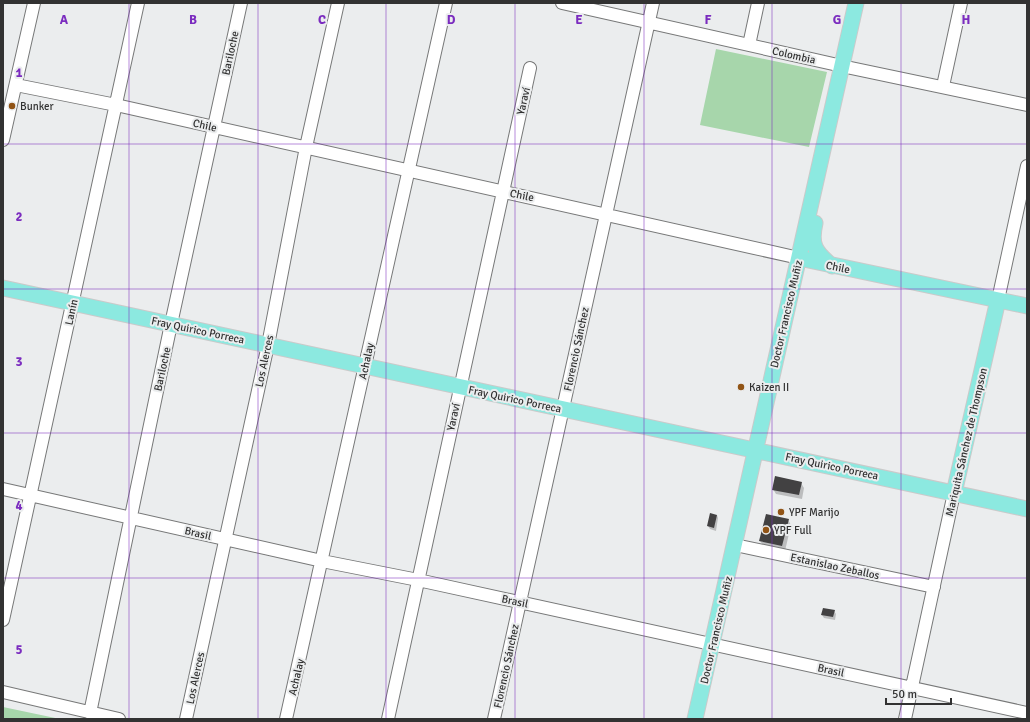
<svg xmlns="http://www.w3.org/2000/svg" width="1030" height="722" viewBox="0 0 1030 722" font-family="Signika,sans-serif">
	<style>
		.green { fill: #a7d6ab }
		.shadow { fill: #0003 }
		.building { fill: #424142 }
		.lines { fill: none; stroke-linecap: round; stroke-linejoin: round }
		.minor-casing { stroke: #777878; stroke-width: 14 }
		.major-casing { stroke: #cacaca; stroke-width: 17 }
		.minor { stroke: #fff; stroke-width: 12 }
		.major { stroke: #8ce9e0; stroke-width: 15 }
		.grid { fill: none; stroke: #7b2cbf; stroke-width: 1; stroke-opacity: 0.55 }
		.poi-dot { fill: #915416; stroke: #ebedee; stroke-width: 1.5 }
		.labels { text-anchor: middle; stroke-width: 4; stroke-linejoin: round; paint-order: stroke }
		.street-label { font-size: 11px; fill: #323232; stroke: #ebedee }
		.poi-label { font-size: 11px; fill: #323232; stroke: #ebedee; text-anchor: start }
		.grid-label { font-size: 13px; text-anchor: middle; font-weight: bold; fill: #7b2cbf; stroke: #ebedee; stroke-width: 4; stroke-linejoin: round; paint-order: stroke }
	</style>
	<rect width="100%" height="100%" fill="#ebedee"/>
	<path class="green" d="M716,49L827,72L809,147L700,125Z
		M3,707L60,719H3Z"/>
	<path class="shadow" d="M801,483L804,488L802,499L776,494L773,489Z
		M717,515L718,518L716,531L710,529L708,526Z
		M788,520L791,525L785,551L763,545L760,541Z
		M834,611L836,614L835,620L824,618L822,615Z"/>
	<path class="building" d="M775,476L802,482L799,495L772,490Z
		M710,513L717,515L714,528L707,526Z
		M766,514L789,519L782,546L759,541Z
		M823,608L835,610L833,617L821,615Z"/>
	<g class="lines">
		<g class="minor-casing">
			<path id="minor" d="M562,3L851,68L1027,105
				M749,45L758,3
				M16,85L116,105L799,258
				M943,86L961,3
				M3,140L34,3
				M998,300L1027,166
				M3,489L322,561L418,580L1027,713
				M735,545L934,587
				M3,620L138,3
				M3,692L119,719
				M90,713L171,324L241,3
				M186,719L268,345L306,147L338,3
				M286,719L446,3
				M388,719L530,68
				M494,719L653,3
				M905,719L954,493"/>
		</g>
		<g class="major-casing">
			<path id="major" d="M815,223C810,245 815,252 832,266
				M799,258L1027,306
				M3,288L1027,509
				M954,493L998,300
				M695,719L856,3"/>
		</g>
		<use href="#minor" class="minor"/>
		<use href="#major" class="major"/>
	</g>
	<path class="grid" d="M129,3V719M258,3V719M386,3V719M515,3V719M644,3V719M772,3V719M901,3V719M3,144H1027M3,289H1027M3,433H1027M3,578H1027"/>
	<g class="poi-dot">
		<circle cx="12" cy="106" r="4"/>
		<circle cx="741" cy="387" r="4"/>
		<circle cx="781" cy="512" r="4"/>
		<circle cx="766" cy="530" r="4"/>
	</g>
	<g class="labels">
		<g class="street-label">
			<text transform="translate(230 53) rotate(-78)" y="4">Bariloche</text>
			<text transform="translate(794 55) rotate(13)" y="4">Colombia</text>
			<text transform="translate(523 101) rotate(-77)" y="4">Yaraví</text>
			<text transform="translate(205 125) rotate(13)" y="4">Chile</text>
			<text transform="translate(522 195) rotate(12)" y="4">Chile</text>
			<text transform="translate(838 267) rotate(12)" y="4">Chile</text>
			<text transform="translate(71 312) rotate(-78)" y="4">Lanín</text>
			<text transform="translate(786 314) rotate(-77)" y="4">Doctor Francisco Muñiz</text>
			<text transform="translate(198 330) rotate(12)" y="4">Fray Quirico Porreca</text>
			<text transform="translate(576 349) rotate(-78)" y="4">Florencio Sánchez</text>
			<text transform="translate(264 361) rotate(-78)" y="4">Los Alerces</text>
			<text transform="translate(366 361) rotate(-78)" y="4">Achalay</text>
			<text transform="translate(162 369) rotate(-78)" y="4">Bariloche</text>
			<text transform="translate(515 399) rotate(12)" y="4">Fray Quirico Porreca</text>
			<text transform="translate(453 417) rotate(-78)" y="4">Yaraví</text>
			<text transform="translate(966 442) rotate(-77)" y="4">Mariquita Sánchez de Thompson</text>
			<text transform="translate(832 466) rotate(12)" y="4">Fray Quirico Porreca</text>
			<text transform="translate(198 533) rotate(13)" y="4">Brasil</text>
			<text transform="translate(835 566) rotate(12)" y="4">Estanislao Zeballos</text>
			<text transform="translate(515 601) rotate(12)" y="4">Brasil</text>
			<text transform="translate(716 630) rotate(-77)" y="4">Doctor Francisco Muñiz</text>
			<text transform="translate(506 666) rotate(-78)" y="4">Florencio Sánchez</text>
			<text transform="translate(831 670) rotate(12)" y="4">Brasil</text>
			<text transform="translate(296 677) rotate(-77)" y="4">Achalay</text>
			<text transform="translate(195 678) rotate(-78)" y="4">Los Alerces</text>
		</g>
		<g class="poi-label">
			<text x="20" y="110">Bunker</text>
			<text x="749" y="391">Kaizen II</text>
			<text x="789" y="516">YPF Marijo</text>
			<text x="774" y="534">YPF Full</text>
		</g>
	</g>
	<g class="grid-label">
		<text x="64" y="24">A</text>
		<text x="193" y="24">B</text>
		<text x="322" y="24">C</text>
		<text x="451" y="24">D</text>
		<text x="579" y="24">E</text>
		<text x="708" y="24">F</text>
		<text x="837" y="24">G</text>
		<text x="966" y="24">H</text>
		<text x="19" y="77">1</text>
		<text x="19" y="221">2</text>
		<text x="19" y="366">3</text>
		<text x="19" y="510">4</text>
		<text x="19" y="654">5</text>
	</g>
	<rect width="1030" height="722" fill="none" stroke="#323232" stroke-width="8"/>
	<path d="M886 698v6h65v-6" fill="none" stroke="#323232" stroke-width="2"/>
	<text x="892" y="698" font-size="12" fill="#323232" stroke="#ebedee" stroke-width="3" paint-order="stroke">50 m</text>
</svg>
